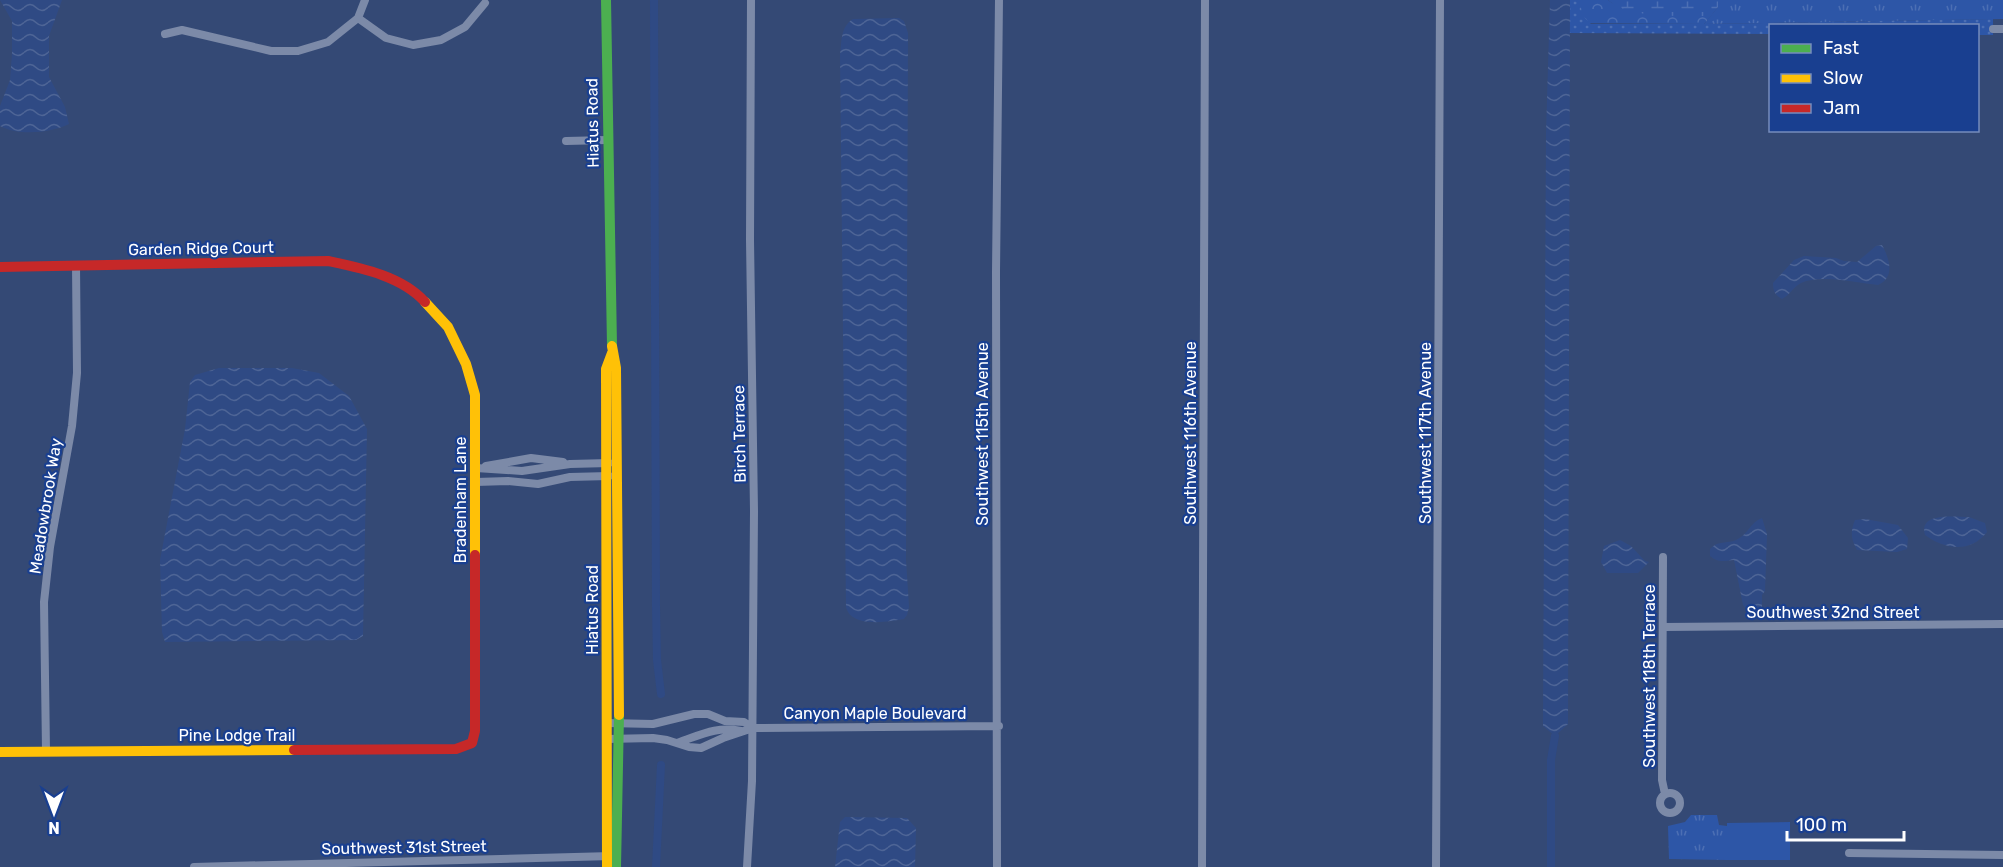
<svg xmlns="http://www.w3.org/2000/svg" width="2003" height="867" viewBox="0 0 2003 867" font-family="Rubik,sans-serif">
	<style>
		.grass { fill: url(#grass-tufts) }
		.forest { fill: url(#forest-crowns) }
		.wetland { fill: url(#wetland-marsh) }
		.park { fill: url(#park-dots) }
		.pitch { fill: #2d56a7 }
		.water { fill: url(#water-waves) }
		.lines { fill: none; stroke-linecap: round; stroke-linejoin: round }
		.canal { stroke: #2f4a84; stroke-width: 8 }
		.street { stroke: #7c8aa8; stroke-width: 8 }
		.fast { stroke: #4caf50; stroke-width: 10 }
		.slow { stroke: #ffc107; stroke-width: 10 }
		.jam { stroke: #c62828; stroke-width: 10 }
		.labels { text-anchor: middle; stroke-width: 4.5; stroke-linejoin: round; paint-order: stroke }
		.street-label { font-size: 16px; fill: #fff; stroke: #193f90 }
	</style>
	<defs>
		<pattern id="grass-tufts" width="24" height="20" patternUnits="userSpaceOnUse" patternTransform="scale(1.5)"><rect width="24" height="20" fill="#2d56a7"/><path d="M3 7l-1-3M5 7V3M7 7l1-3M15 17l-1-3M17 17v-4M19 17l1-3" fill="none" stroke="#4c6fb4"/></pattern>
		<pattern id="forest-crowns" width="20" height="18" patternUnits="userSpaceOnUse" patternTransform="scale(1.5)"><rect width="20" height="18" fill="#2d56a7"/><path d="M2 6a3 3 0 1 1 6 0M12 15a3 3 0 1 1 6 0" fill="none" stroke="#4c6fb4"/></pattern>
		<pattern id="wetland-marsh" width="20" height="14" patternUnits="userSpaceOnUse" patternTransform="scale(1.5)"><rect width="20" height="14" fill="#2d56a7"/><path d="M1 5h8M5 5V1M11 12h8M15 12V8" fill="none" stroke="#4c6fb4"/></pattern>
		<pattern id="park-dots" width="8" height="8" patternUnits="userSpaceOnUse" patternTransform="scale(1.5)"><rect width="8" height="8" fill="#2d56a7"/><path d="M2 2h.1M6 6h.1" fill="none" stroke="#4c6fb4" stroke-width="1.8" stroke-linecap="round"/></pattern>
		<pattern id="water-waves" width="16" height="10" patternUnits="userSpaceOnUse" patternTransform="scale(1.5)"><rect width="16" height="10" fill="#2f4a84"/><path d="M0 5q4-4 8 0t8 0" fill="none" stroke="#4e6596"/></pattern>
	</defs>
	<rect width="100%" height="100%" fill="#344975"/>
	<path class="grass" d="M1718,0H2003V19L1704,24L1718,7Z
		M1691,815H1717L1719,825L1727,826V860L1669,859L1668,826L1685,822Z"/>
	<path class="forest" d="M1570,0H1608L1612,3L1664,14L1711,16L1704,24L1569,23Z"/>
	<path class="wetland" d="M1608,0H1718V7L1711,16C1684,16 1628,19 1608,0Z"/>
	<path class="park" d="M1570,0H1580L1582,15L1591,24H1704L1993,19V35H1978V26H1770V34L1569,33Z"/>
	<path class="pitch" d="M1790,822V860H1727V823Z"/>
	<path class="water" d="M0,0H62L49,36V77L65,107L69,124C51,133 18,136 0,126V106L10,80L12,54V21Z
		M1550,0H1570L1568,724L1555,736L1543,726L1546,133Z
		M899,18L904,21L908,33L906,560L909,607L907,615L904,619C887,622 851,628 846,607L840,55C842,42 840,27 853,19Z
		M1882,245C1889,258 1896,277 1878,285C1857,283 1821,274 1801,283C1793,287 1790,295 1782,299C1775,295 1773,291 1773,283L1794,260L1804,256L1836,258L1844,261L1857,262L1876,246Z
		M219,368H292L319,373L349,396L367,429L363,636L356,640L165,642L162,632L160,560L185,429L190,382L195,375Z
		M1969,517L1985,523L1987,532C1970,554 1944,549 1925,535C1918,512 1955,517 1969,517Z
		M1762,518L1767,534L1765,591L1762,595V607L1748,611L1743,605L1734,560C1724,561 1718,563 1710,556V549C1718,540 1727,544 1736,540C1748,535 1750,522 1762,518Z
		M1865,519L1898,525L1908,538L1907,549L1897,552L1857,550C1851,539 1850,532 1855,520Z
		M1620,540L1631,546L1645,561L1649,562L1638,573H1607L1601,562L1604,546Z
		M845,817L907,818L916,828L915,867H835L840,822Z"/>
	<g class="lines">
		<path class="canal" d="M654,0L656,607L657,660L661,694
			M656,867L661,765
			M1551,867V760L1555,736"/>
		<path class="street" d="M358,18L386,38L413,45L441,40L465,27L485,3
			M358,18L365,0
			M1993,29H2003
			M165,34L182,30L271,51H298L328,42L358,18
			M566,141L607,140
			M486,466L531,458L563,462
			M476,468L522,471L570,464L609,463
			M476,482L508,481L538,484L570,477L609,476
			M1663,557L1662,780L1665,794
			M1664,627L2003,624
			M607,723L653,724L694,714H708L725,721L744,722L753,728
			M607,739L653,738L667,740L689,747L701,748L723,738L753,728L999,726
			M677,743C701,735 715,726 741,731
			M46,751L44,602L50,547L72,426L77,373L76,265
			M1660 803a10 10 0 1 1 20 0a10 10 0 1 1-20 0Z
			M1849,853L2003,855
			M194,867L612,856
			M747,867L752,781L754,511L750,240L751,0
			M997,867L996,272L999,0
			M1202,867L1205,0
			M1436,867L1440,0"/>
		<path class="fast" d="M606,0L612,346
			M616,867L619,715"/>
		<path class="slow" d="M425,302L448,327L466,364L475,395V555
			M612,346L616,368L619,715
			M0,752L294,750
			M607,867L606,369L612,353"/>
		<path class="jam" d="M0,267L328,261C361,268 402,276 425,302
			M294,750L456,749L472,743L475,731V555"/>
	</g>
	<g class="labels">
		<g class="street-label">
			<text transform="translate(592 123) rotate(-91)" y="6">Hiatus Road</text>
			<text transform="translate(201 248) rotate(-1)" y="6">Garden Ridge Court</text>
			<text transform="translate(1190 433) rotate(-90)" y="6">Southwest 116th Avenue</text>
			<text transform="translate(1425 433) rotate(-90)" y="6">Southwest 117th Avenue</text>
			<text transform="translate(739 434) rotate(-91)" y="6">Birch Terrace</text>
			<text transform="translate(982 434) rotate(-90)" y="6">Southwest 115th Avenue</text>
			<text transform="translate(460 500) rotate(-90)" y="6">Bradenham Lane</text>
			<text transform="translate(45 506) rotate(-81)" y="6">Meadowbrook Way</text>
			<text transform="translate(592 610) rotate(-90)" y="6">Hiatus Road</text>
			<text x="1833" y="618">Southwest 32nd Street</text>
			<text transform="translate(1649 676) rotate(-90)" y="6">Southwest 118th Terrace</text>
			<text x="875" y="719">Canyon Maple Boulevard</text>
			<text x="237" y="741">Pine Lodge Trail</text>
			<text transform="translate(404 847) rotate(-1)" y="6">Southwest 31st Street</text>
		</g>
	</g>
	<rect x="1769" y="24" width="210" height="108" fill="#193f90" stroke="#758cbc" stroke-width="1.5"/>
	<rect x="1781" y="44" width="30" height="9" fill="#4caf50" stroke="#758cbc" stroke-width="1.5"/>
	<text x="1823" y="54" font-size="18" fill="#ffffff">Fast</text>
	<rect x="1781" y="74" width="30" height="9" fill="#ffc107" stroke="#758cbc" stroke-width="1.5"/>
	<text x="1823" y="84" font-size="18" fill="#ffffff">Slow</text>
	<rect x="1781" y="104" width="30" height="9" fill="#c62828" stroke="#758cbc" stroke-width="1.5"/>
	<text x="1823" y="114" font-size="18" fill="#ffffff">Jam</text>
	<g transform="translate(54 813) rotate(180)" stroke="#193f90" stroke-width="4.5" paint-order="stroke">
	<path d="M0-4.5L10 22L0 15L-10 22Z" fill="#ffffff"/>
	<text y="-9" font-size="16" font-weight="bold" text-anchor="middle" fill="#ffffff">N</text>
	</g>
	<path d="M1787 831v9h117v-9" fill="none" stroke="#ffffff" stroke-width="3"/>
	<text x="1796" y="831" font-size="18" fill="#ffffff" stroke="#193f90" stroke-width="4.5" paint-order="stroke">100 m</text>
</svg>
